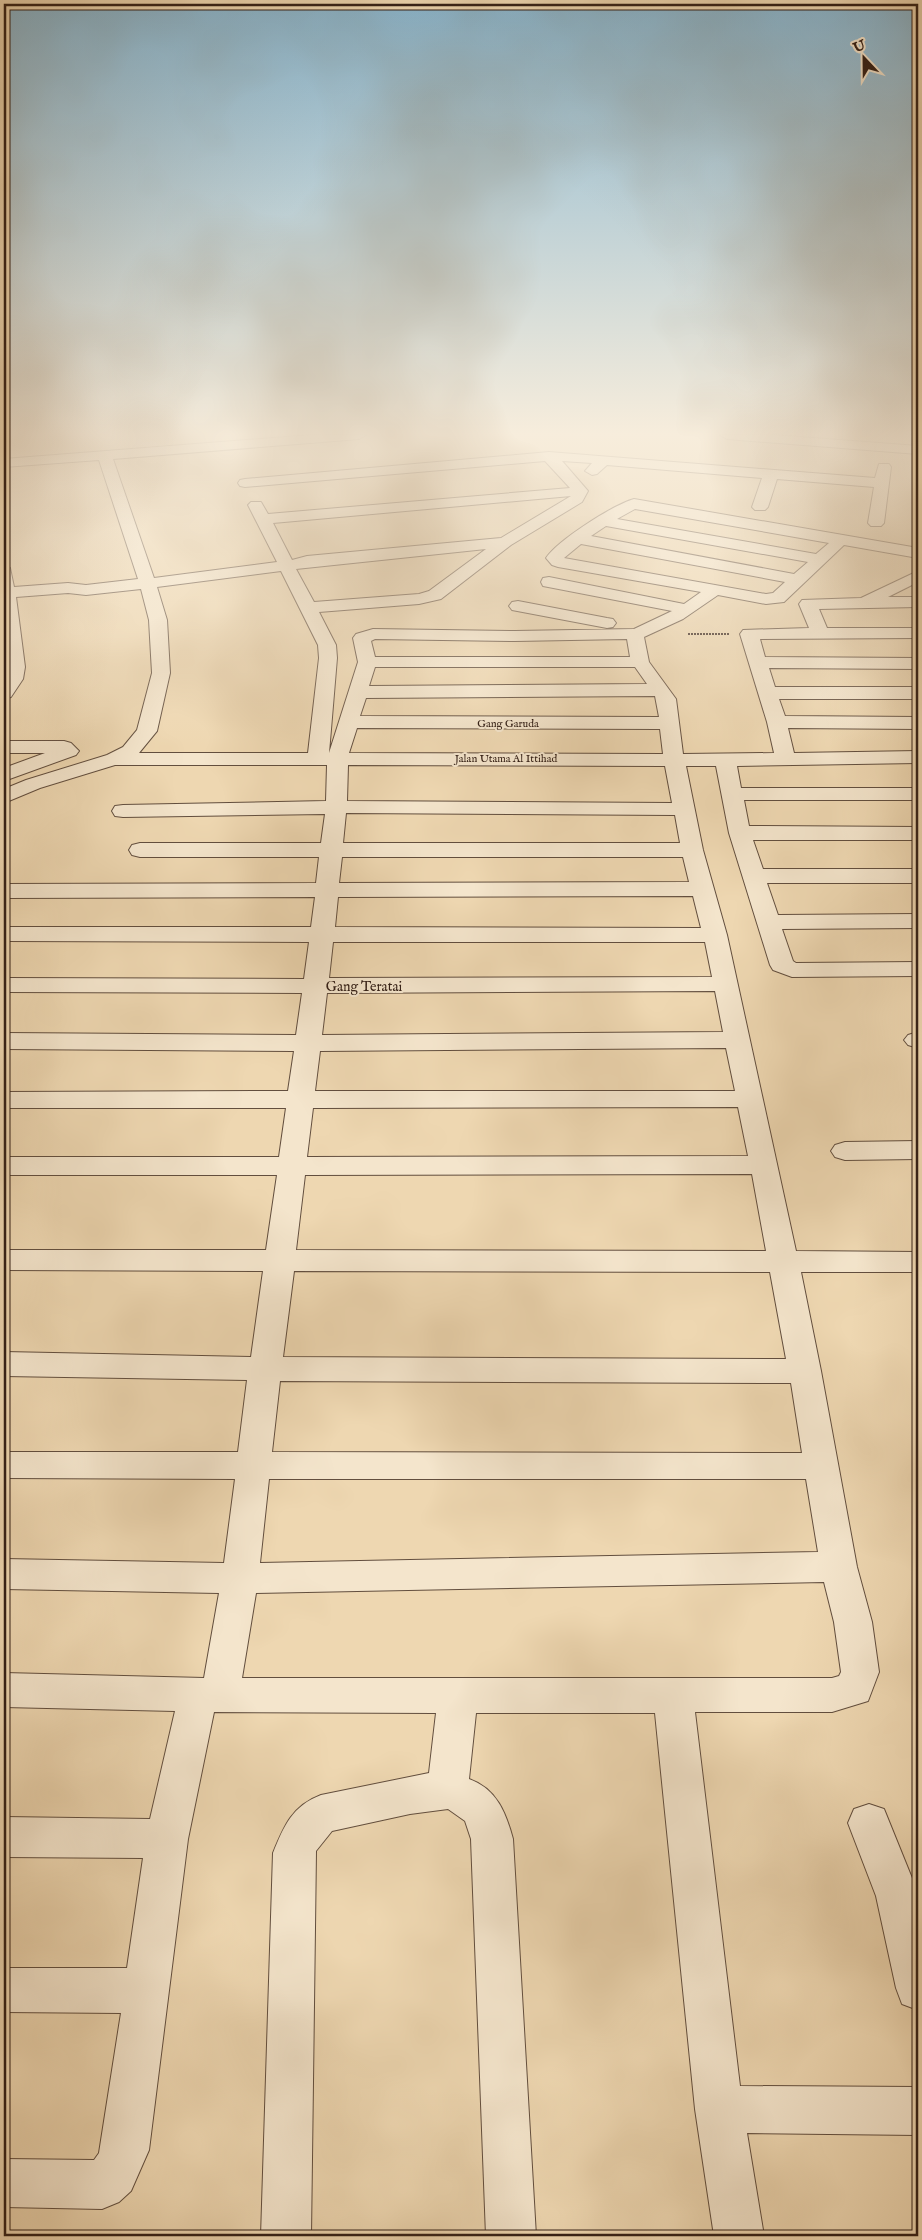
<svg xmlns="http://www.w3.org/2000/svg" width="922" height="2240" viewBox="0 0 922 2240" font-family="'IM FELL English',serif">
	<style>
		.lines { fill: none; stroke-linecap: round; stroke-linejoin: round }
		.minor-casing { stroke: #624e3e; stroke-width: 2 }
		.path { stroke: #342017; stroke-width: 2; stroke-dasharray: 2 1; stroke-linecap: butt }
		.minor { fill: #f4e5cc; fill-rule: evenodd }
		.labels { text-anchor: middle; stroke-width: 4; stroke-linejoin: round; paint-order: stroke }
		.far-street-label { font-size: 11px; fill: #342017; stroke: #f4e5cc }
		.street-label { font-size: 14px; fill: #342017; stroke: #f4e5cc }
	</style>
	<rect width="100%" height="100%" fill="#eed7b1"/>
	<filter id="stains"><feTurbulence type="fractalNoise" baseFrequency=".004" numOctaves="4"/><feColorMatrix values="0 0 0 0 .2 0 0 0 0 .09 0 0 0 0 .02 0 0 0 .5 -.17"/></filter>
	<radialGradient id="worn" r=".72"><stop offset=".6" stop-color="#630" stop-opacity="0"/><stop offset="1" stop-color="#630" stop-opacity=".3"/></radialGradient>
	<g class="lines">
		<g class="minor-casing">
			<path id="minor" d="M312,435H366L359,439L113,459L154,578L277,562L248,505L251,502H261L268,514L570,488L545,461L245,487L240,486L238,483L240,480L245,479L549,452L875,478L879,464H889L891,467L884,523L881,526H871L868,523L874,487L777,479L768,507L765,510H755L752,507L762,478L607,465L597,474L592,475L585,471L592,463L562,461L588,491L582,502L511,545L441,599L419,604L319,612L336,645L337,658L329,753L358,662L353,638L356,634L373,629L515,631L634,629L672,611L543,586L541,582L543,578L549,577L684,604L701,592L558,567L552,565L546,558C558,540 613,505 634,499L918,548V558L844,545L784,602L766,604L718,595L683,619L644,637L649,662L676,699L683,754L774,753L767,722L740,634L743,630L809,628L799,604L802,600L861,598L918,571V582L888,597H918V607L819,609L827,628H918V638L760,639L765,657L918,658V669L769,668L775,687H918V699H779L785,716L918,717V729L788,728L794,753L918,751V763L737,766L741,788H918V800H744L749,826L918,827V840H753L763,869H918V883H767L778,915L918,914V928L782,929L793,961L796,963L918,962V976L792,977L773,970L770,965L729,833L716,766H686L703,850L727,935L796,1251L918,1252V1272H801L821,1371L857,1567L872,1622L879,1672L868,1701L832,1712H695L740,2086L918,2087V2135L747,2133L764,2236H714L695,2109L655,1713H476L469,1779C497,1789 506,1813 513,1839L536,2236H486L471,1839L465,1821L448,1809L410,1814L332,1831L316,1851L311,2236H261L273,1853C284,1826 292,1806 321,1795L429,1773L436,1713L214,1712L188,1839L149,2150L131,2191L119,2202L102,2209L4,2207V2159L94,2160L99,2153L121,2013L4,2012V1968H127L143,1858L4,1857V1817L150,1819L175,1711L4,1707V1673L204,1678L219,1593L4,1589V1559L224,1563L235,1479L4,1478V1452H238L247,1380L4,1376V1352L251,1357L263,1271L4,1270V1250H266L277,1175H4V1157H279L286,1108H4V1092L288,1091L294,1051L4,1049V1033L296,1035L302,993L4,992V978L304,979L309,942L4,941V927H311L315,897L4,898V884L316,883L319,857H140L132,855L129,850L132,845L140,843H321L325,814L123,817L115,816L112,811L115,806L123,805L326,801L327,765H115L40,788L4,803V789L26,780L107,755L123,747L137,730L152,673L149,620L141,589L86,595L68,593L16,597L25,667L23,679L11,697L4,699V680L7,667L4,641V567L10,568L14,587L68,583L86,585L138,579L99,460L4,467V459ZM571,496L501,538L307,556L292,560L273,523ZM635,509L829,543L816,554L617,519ZM606,526L808,562L794,574L591,536ZM581,544L785,582L773,593L766,594L564,558ZM486,549L429,591L419,594L314,602L296,569ZM281,571L318,645L319,658L308,753H139L157,731L170,673L167,620L157,587ZM375,639L515,641L627,639L630,657H375L371,641ZM375,667H635L647,684L369,686ZM655,696L659,717L360,716L366,698ZM357,728L660,729L663,754L349,753ZM348,765L665,766L672,803L347,801ZM346,813L675,815L680,843H343ZM342,857H683L689,882L339,883ZM693,896L701,928L335,927L338,897ZM333,942H705L712,977L329,978ZM715,991L723,1032L322,1035L327,993ZM726,1048L735,1091H315L320,1051ZM738,1107L748,1156L307,1157L313,1108ZM752,1174L766,1251L296,1250L305,1175ZM294,1271L770,1272L786,1359L283,1357ZM280,1381L791,1383L802,1453L272,1452ZM269,1479H806L818,1552L260,1563ZM824,1582L834,1622L841,1672L839,1676L832,1678H242L256,1593Z
				M720,435H774L918,446V454L727,439Z
				M518,601L607,618L613,619L616,623L613,627L607,628L512,610L509,606L512,602Z
				M4,741H64L71,743L79,751L76,755L4,781V768L45,753H4Z
				M918,1032V1048L908,1045L904,1040L908,1035Z
				M918,1141V1159L845,1160L835,1157L831,1151L835,1145L845,1142Z
				M869,1804L884,1809L918,1893V2010L902,2004L896,1988L876,1896L848,1823L854,1809Z"/>
		</g>
		<path class="path" d="M688,634H729"/>
		<use href="#minor" class="minor"/>
	</g>
	<linearGradient id="sky" x2="0" y2="1"><stop stop-color="#88b6d0"/><stop offset="0.58" stop-color="#f7eddc"/><stop offset="1" stop-color="#f7eddc" stop-opacity="0"/></linearGradient>
	<rect width="922" height="748" fill="url(#sky)"/>
	<g class="labels">
		<g class="far-street-label">
			<text x="508" y="727">Gang Garuda</text>
			<text x="506" y="762">Jalan Utama Al Ittihad</text>
		</g>
		<g class="street-label">
			<text x="364" y="991">Gang Teratai</text>
		</g>
	</g>
	<rect width="922" height="2240" fill="none" stroke="#eed7b1" stroke-width="20"/>
	<rect x="5" y="5" width="912" height="2230" fill="none" stroke="#342017" stroke-width="2.5"/>
	<rect x="10" y="10" width="902" height="2220" fill="none" stroke="#342017"/>
	<g transform="translate(864 58) rotate(338)" stroke="#f4e5cc" stroke-width="4" paint-order="stroke">
	<path d="M0-4L9 19L0 12L-9 19Z" fill="#342017"/>
	<text y="-8" font-size="14" font-weight="bold" text-anchor="middle" fill="#342017">U</text>
	</g>
	<rect width="100%" height="100%" filter="url(#stains)"/>
	<rect width="100%" height="100%" fill="url(#worn)"/>
</svg>
